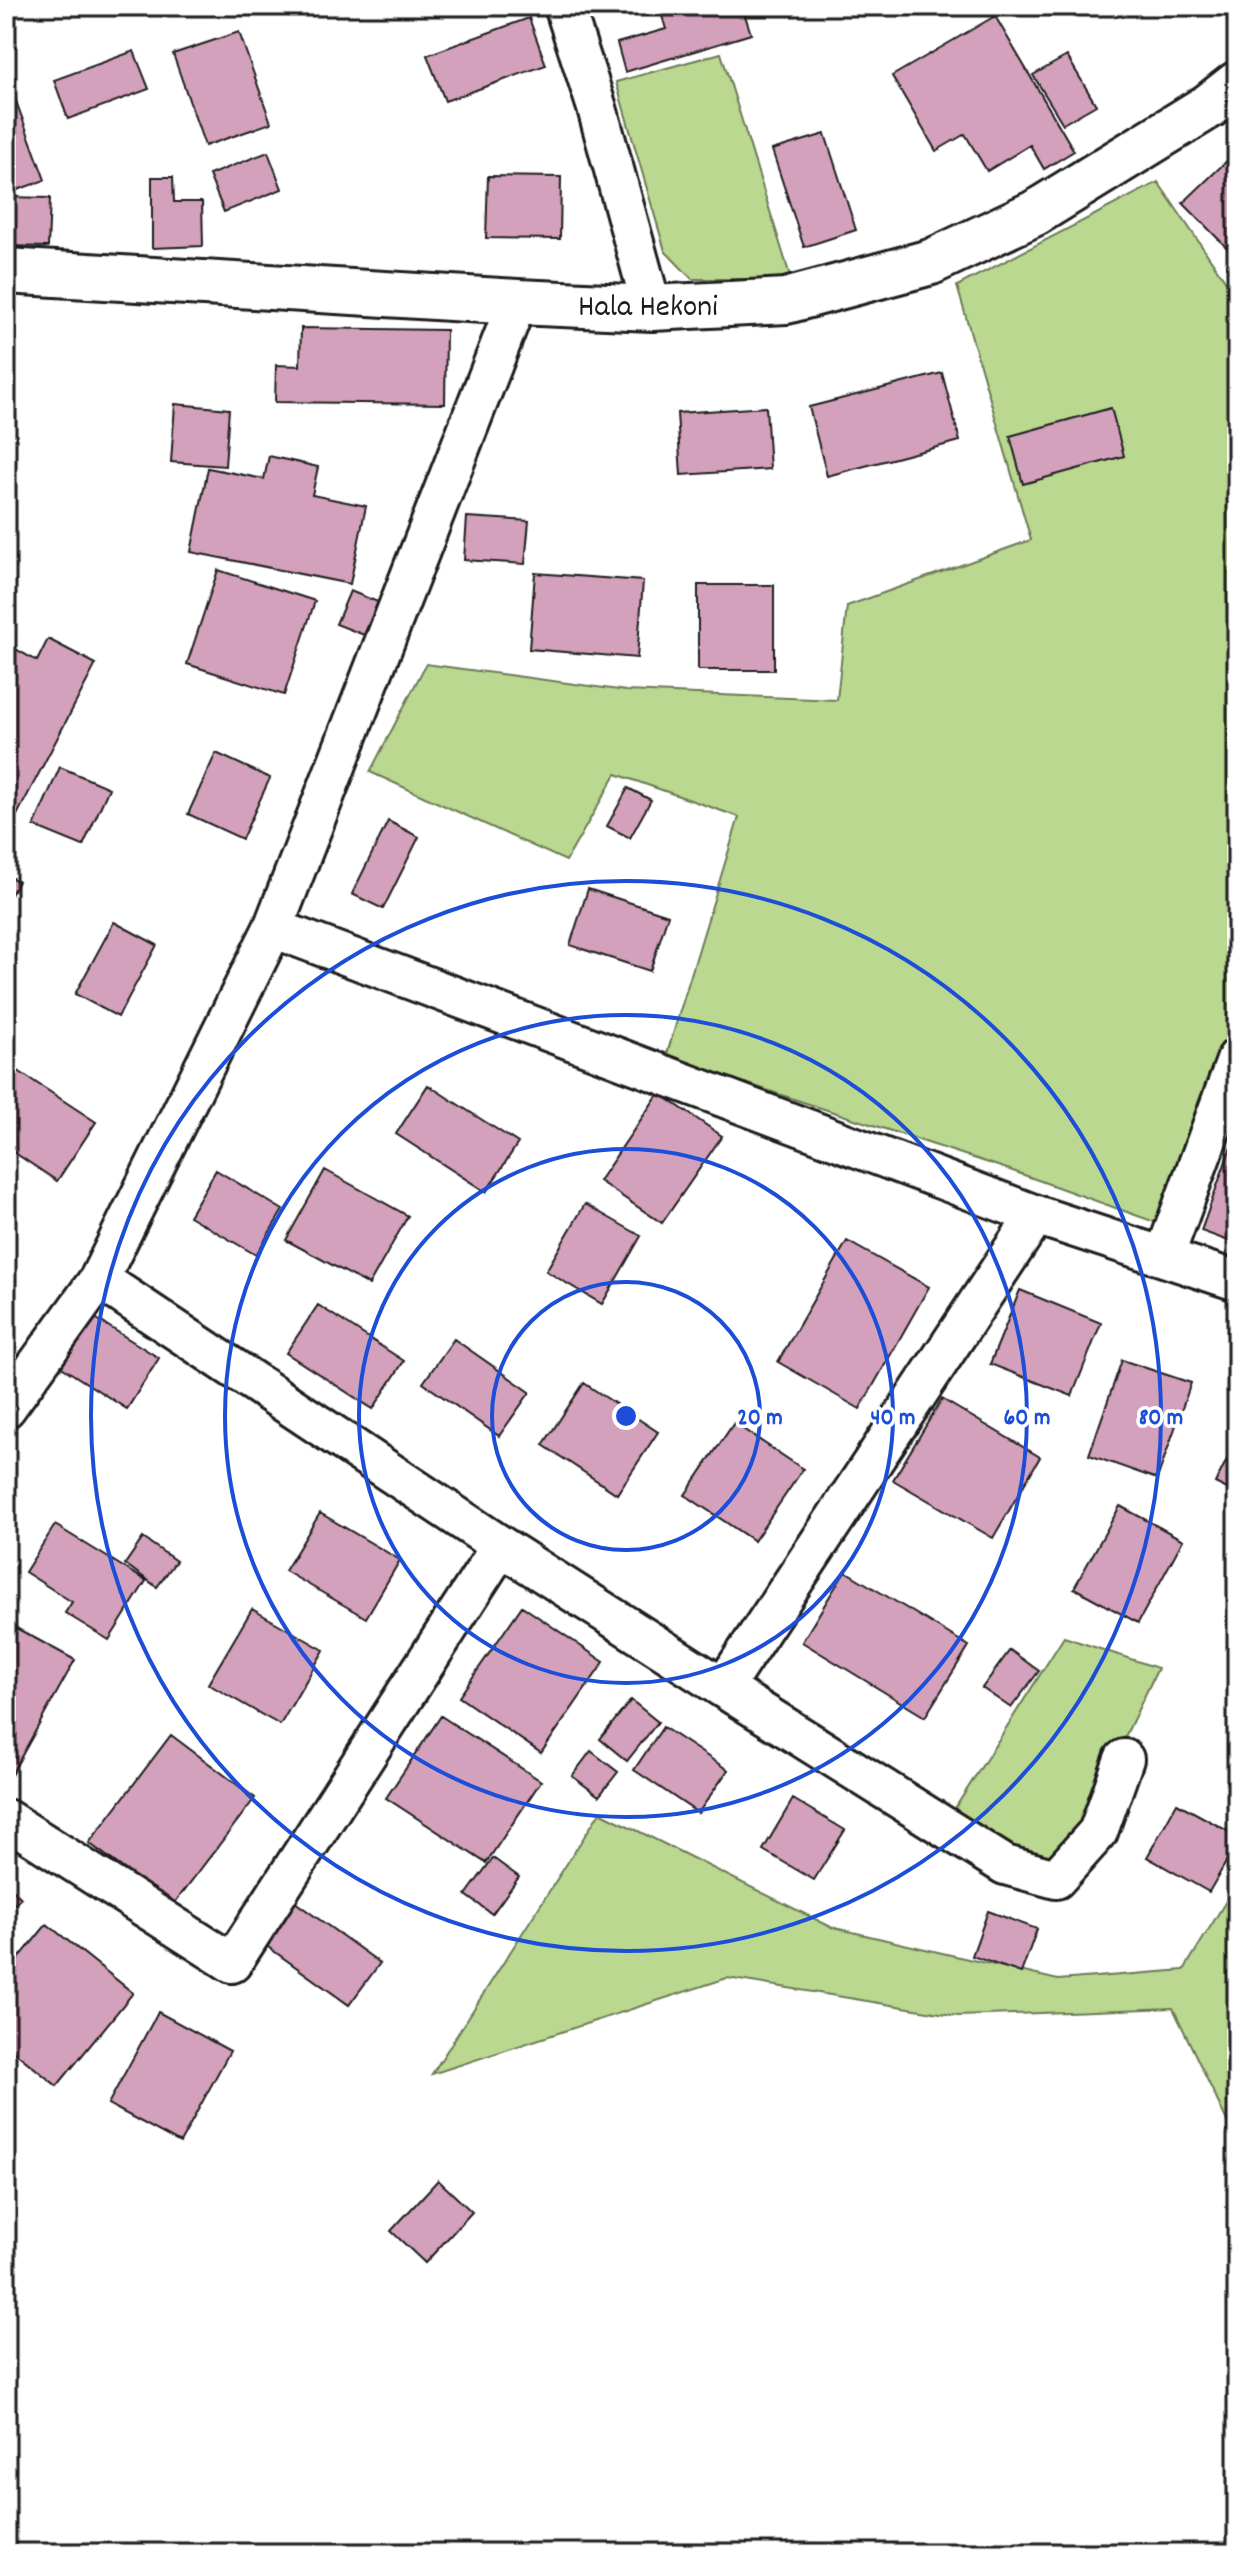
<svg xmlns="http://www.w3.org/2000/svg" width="1243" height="2559" viewBox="0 0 1243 2559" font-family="Dekko,sans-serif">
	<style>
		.green { fill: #bad890; stroke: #6b7a56; stroke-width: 2 }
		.building { fill: #d4a1bc; stroke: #1c1c1c; stroke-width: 2 }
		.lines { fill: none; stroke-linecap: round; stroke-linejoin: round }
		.street-casing { stroke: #1c1c1c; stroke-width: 44 }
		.secondary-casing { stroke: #1c1c1c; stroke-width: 50 }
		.street { stroke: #fff; stroke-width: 38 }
		.secondary { stroke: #fff; stroke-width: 44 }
		.ring { fill: none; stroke: #1d4ed8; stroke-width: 4 }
		.labels { text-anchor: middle; stroke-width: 7; stroke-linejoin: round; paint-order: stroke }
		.street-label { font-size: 32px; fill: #1c1c1c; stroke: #fff }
		.centre { fill: #1d4ed8; stroke: #fff; stroke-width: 4 }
		.ring-label { font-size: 24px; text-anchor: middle; font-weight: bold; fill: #1d4ed8; stroke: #fff; stroke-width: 7; stroke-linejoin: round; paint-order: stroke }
	</style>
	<rect width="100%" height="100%" fill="#fff"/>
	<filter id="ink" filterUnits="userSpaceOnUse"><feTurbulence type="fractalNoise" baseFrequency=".0125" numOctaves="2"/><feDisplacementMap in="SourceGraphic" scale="16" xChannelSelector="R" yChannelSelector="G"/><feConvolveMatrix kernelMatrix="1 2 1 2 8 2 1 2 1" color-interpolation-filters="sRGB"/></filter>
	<g filter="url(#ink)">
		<path class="green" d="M721,53L791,279H692L665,251L616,82Z
			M1158,182L1237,298V1104L1188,1234L1010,1170L666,1057L739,817L616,774L566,861L370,772L426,664L626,691L837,700L847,606L1031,540L957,286Z
			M1064,1637L1158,1668L1085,1820L1046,1859L1009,1849L952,1813Z
			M600,1812L831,1927L1058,1980L1184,1970L1237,1883V2142L1173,2008L958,2016L727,1978L432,2074Z"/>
		<path class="building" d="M659,6H742L751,34L625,72L617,43L666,29Z
			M995,16L1074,151L1044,169L1030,145L987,171L965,134L936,151L892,76Z
			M529,18L546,65L445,101L427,55Z
			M239,32L271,123L205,146L173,54Z
			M134,51L149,89L68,119L54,80Z
			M1067,56L1096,105L1063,124L1033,75Z
			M7,77L45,180L6,194V78Z
			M825,134L856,230L804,247L772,150Z
			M1237,151V258L1183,203Z
			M268,152L282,189L224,212L209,175Z
			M488,176L561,177L560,239L486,238Z
			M152,177H173L174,202H202L203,246L152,248Z
			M6,197L50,198L48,247L6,246Z
			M301,328L446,330L445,404L275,402L276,365L300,366Z
			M6,355H9V396H6Z
			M942,373L960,441L827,476L809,407Z
			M175,404L229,409L225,466L171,462Z
			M766,407L770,469L681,475L677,413Z
			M1111,408L1124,456L1023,484L1010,436Z
			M269,456L318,467L312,495L366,506L350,584L191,552L208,468L264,479Z
			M467,517L529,521L525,564L464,560Z
			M218,570L315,601L284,695L187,664Z
			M535,573L643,581L637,658L529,649Z
			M698,585H774V670H698Z
			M350,591L378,602L364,635L336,624Z
			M6,607L15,611L6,630Z
			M48,639L96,664L14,821L6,817V654L10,646L37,661Z
			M216,753L270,778L242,839L188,814Z
			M60,767L109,788L83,846L34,826Z
			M628,788L651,800L630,838L607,826Z
			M388,821L419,837L383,909L352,894Z
			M6,875L18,881L6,905Z
			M588,889L668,915L650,971L570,945Z
			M114,922L157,945L118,1017L75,994Z
			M6,1063L96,1122L57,1181L6,1147Z
			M428,1085L518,1143L486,1192L396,1134Z
			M659,1093L722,1136L662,1223L599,1181Z
			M1237,1130V1244L1201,1231Z
			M216,1170L283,1210L256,1255L189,1216Z
			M325,1170L408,1216L369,1285L286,1240Z
			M585,1204L641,1236L602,1304L546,1271Z
			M847,1241L929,1287L860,1409L778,1362Z
			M1020,1290L1101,1323L1072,1396L990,1364Z
			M318,1305L404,1361L373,1409L286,1353Z
			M92,1316L159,1358L127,1409L60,1366Z
			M454,1339L530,1392L499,1436L423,1383Z
			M1122,1360L1191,1383L1157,1479L1089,1455Z
			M584,1383L658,1432L617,1494L543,1445Z
			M942,1399L1040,1457L993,1538L893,1480Z
			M734,1423L803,1469L754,1541L685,1495Z
			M1237,1440V1494L1215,1483Z
			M1120,1506L1183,1540L1138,1623L1074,1588Z
			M320,1513L400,1560L366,1618L285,1571Z
			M55,1525L146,1581L109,1640L65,1613L72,1602L25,1572Z
			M143,1538L176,1561L157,1587L125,1564Z
			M845,1571L969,1646L925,1717L802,1642Z
			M522,1606L604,1662L541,1753L459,1697Z
			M252,1609L324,1650L280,1725L208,1684Z
			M7,1623L75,1660L11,1775L6,1772Z
			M1010,1650L1039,1671L1011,1708L982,1688Z
			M631,1700L658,1722L627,1761L600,1739Z
			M441,1716L541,1781L486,1863L386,1798Z
			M663,1727L728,1770L698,1813L634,1770Z
			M171,1735L255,1798L173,1905L89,1843Z
			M591,1751L618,1772L599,1796L572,1776Z
			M793,1799L845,1830L814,1880L763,1850Z
			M1177,1803L1237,1836V1843L1209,1892L1147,1857Z
			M493,1858L519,1877L492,1914L466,1895Z
			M6,1882L21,1898L6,1912Z
			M295,1902L380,1963L349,2005L264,1944Z
			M988,1911L1037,1929L1021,1973L972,1956Z
			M47,1924L133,1993L57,2086L6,2045V1974Z
			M158,2012L230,2051L180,2143L108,2104Z
			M438,2180L472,2212L425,2263L391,2231Z"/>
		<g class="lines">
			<g class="street-casing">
				<path id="street" d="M564,6L597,108L652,308
					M1036,1215L1237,1281
					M1164,1257L1237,1058
					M99,1279L501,1546L723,1688L1036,1215L273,928
					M6,1408L99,1279L273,928L517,302
					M723,1688L1005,1865L1056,1879L1098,1832L1124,1759
					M6,1819L232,1963L501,1546"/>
			</g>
			<g class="secondary-casing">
				<path id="secondary" d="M6,271L517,302L652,308L786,301L931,262L1035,213L1209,106L1237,84"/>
			</g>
			<use href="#street" class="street"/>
			<use href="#secondary" class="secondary"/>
		</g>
	</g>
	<g class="ring">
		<circle cx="626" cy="1416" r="134"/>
		<circle cx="626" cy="1416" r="267"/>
		<circle cx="626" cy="1416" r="401"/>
		<circle cx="626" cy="1416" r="535"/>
	</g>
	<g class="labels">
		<g class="street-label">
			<text x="648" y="315">Hala Hekoni</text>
		</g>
	</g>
	<circle cx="626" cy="1416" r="12" class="centre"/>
	<g class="ring-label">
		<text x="760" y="1424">20 m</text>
		<text x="893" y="1424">40 m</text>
		<text x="1027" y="1424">60 m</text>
		<text x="1161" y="1424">80 m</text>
	</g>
	<rect width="1243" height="2559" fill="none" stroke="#fff" stroke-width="32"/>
	<rect x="16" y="16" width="1211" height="2527" fill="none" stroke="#1c1c1c" stroke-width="3" filter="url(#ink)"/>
</svg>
